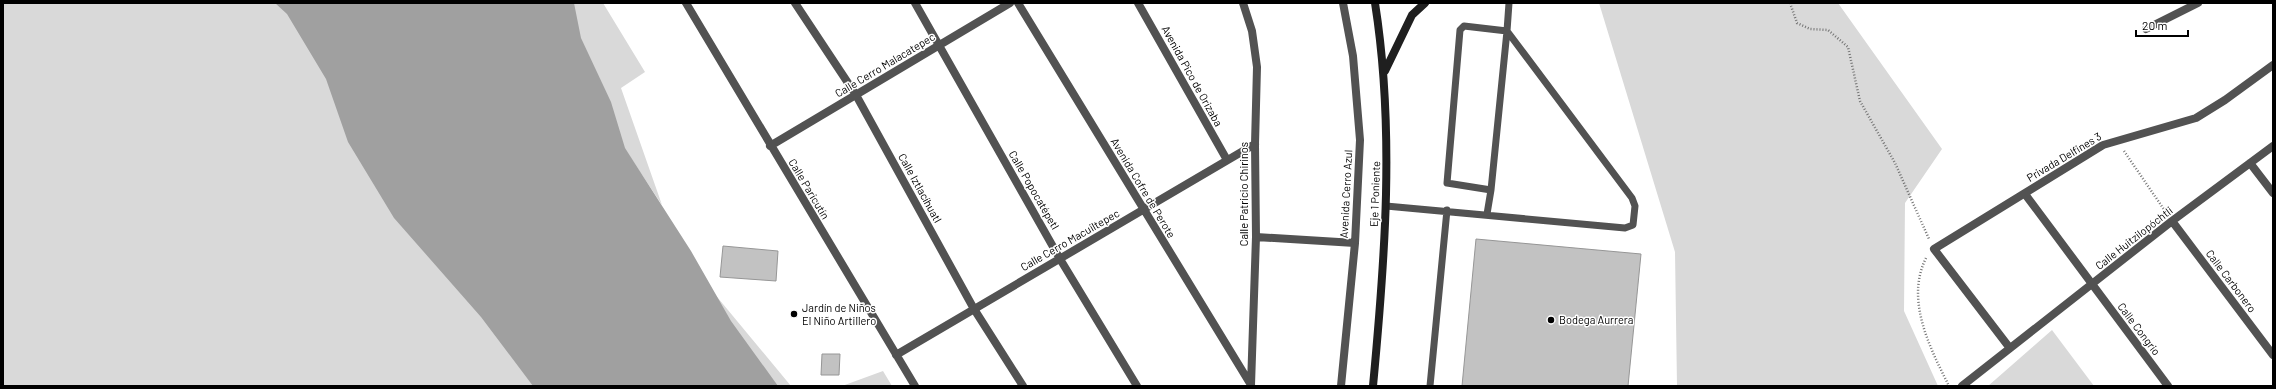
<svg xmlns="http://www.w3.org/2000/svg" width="2276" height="389" viewBox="0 0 2276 389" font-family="Barlow,sans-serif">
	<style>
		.green { fill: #d9d9d9 }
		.water { fill: #a0a0a0 }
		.building { fill: #c2c2c2; stroke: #969696 }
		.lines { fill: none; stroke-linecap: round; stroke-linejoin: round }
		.path { stroke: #747474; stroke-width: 2.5; stroke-dasharray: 1 2; stroke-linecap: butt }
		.lane { stroke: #525252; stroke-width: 7 }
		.street { stroke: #525252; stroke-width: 8 }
		.secondary { stroke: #1f1f1f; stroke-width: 8 }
		.poi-dot { fill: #000; stroke: #fff; stroke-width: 1.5 }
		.labels { text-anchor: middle; stroke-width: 3; stroke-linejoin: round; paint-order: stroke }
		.street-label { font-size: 11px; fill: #000; stroke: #fff }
		.poi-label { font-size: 11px; fill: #000; stroke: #fff; text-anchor: start }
	</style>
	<rect width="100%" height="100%" fill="#fff"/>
	<path class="green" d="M3,3H603L645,72L621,88L662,205L627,152L640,204L791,386H3Z
		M1599,3H1838L1942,149L1905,203L1904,311L1938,386H1677L1675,252Z
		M2052,330L2094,386H1988Z
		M883,371L892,386H842Z"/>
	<path class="water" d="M275,3H574L581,38L611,102L625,148L691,251L731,321L778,386H533L481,317L394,218L348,142L326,79L287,14Z"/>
	<path class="building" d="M1476,239L1641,254L1628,386H1462Z
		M723,246L778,251L776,281L720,277Z
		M822,354H840L839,375H821Z"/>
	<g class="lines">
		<path class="path" d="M1790,3L1797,23L1810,29L1828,30L1848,47L1860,101L1895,163L1929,239
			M2124,151L2165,211
			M1926,258C1905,300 1930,348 1949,386"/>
		<path class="lane" d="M1386,206L1625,228L1633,225L1635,206L1632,198L1507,31L1509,3
			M1487,214L1491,190L1507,31L1464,26L1460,30L1447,183L1491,190
			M1430,386L1447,210"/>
		<path class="street" d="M686,3L915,386
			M795,3L856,95L974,309L1023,386
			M915,3L1060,259L1137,386
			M1018,3L1251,385
			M1138,3L1227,160
			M1243,3L1252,31L1257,67L1255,144L1256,237L1251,385
			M2146,29L2198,3
			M770,146L1010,3
			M2250,163L2273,193
			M2025,194L2168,386
			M2172,221L2273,355
			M1256,237L1355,243
			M2009,347L1934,249L2103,145L2196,118L2225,100L2273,65
			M896,355L1255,144
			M1341,386L1355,243L1360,140L1353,56L1343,3
			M1962,386L2172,221L2273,146"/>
		<path class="secondary" d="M1385,71L1412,15L1425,3
			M1373,386C1385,259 1395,130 1375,3"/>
	</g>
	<g class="poi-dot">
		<circle cx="794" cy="314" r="4"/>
		<circle cx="1551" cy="320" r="4"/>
	</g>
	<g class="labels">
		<g class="street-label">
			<text transform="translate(885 65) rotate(-31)" y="4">Calle Cerro Malacatepec</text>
			<text transform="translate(1192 76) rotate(61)" y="4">Avenida Pico de Orizaba</text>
			<text transform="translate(2064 157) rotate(-31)" y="4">Privada Delfines 3</text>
			<text transform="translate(920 188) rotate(61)" y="4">Calle Iztlacíhuatl</text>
			<text transform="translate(1143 188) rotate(59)" y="4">Avenida Cofre de Perote</text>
			<text transform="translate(809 189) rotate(59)" y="4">Calle Paricutín</text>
			<text transform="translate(1034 190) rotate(60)" y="4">Calle Popocatépetl</text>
			<text transform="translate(1244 194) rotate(-90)" y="4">Calle Patricio Chirinos</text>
			<text transform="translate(1346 194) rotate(-87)" y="4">Avenida Cerro Azul</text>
			<text transform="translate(1375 194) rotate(-88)" y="4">Eje 1 Poniente</text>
			<text transform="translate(2134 238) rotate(-38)" y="4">Calle Huitzilopóchtli</text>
			<text transform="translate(1070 240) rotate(-30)" y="4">Calle Cerro Macuiltepec</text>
			<text transform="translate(2231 281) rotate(53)" y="4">Calle Carbonero</text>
			<text transform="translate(2139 329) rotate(53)" y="4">Calle Congrio</text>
		</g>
		<g class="poi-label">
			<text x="802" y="312">Jardín de Niños<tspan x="802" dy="13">El Niño Artillero</tspan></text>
			<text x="1559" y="324">Bodega Aurrera</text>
		</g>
	</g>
	<rect width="2276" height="389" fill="none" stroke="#000000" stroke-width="8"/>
	<path d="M2136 30v6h52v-6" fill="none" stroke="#000000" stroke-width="2"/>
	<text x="2142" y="30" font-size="12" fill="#000000" stroke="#ffffff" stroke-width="3" paint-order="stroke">20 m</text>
</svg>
